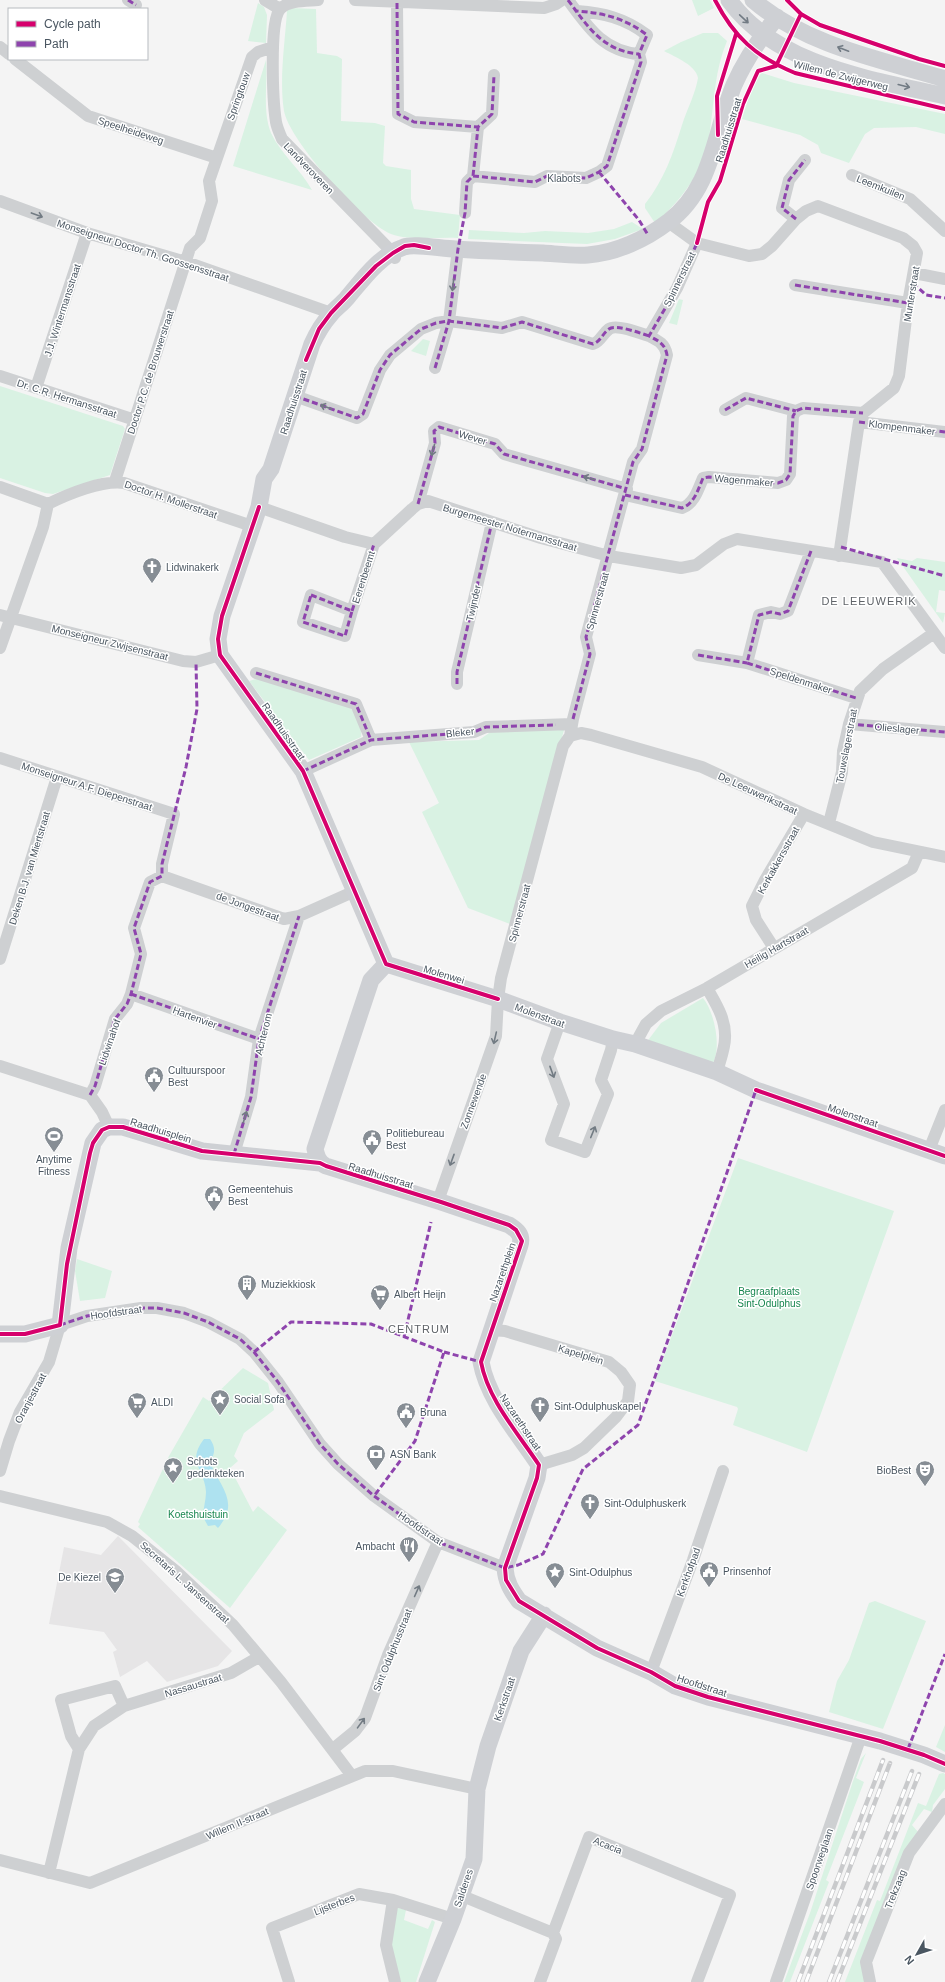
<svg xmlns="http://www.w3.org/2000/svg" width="945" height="1982" viewBox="0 0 945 1982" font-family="Helvetica,sans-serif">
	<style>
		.education { fill: #e6e5e6 }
		.green { fill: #d9f2e3 }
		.water { fill: #aee2f0 }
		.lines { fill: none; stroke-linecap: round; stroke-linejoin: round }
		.street { stroke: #ced0d2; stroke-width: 12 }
		.secondary { stroke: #ced0d4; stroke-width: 17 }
		.rail-casing { stroke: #c9cacc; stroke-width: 4.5 }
		.rail { stroke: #fff; stroke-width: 3; stroke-dasharray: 9; stroke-linecap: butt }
		.quiet { stroke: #8e44ad; stroke-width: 3; stroke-dasharray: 6 3; stroke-linecap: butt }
		.cycleway-casing { stroke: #fff; stroke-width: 6 }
		.cycleway { stroke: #d6006c; stroke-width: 4 }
		.oneway { stroke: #727b84 }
		.oneway2 { stroke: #727b83 }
		.labels { text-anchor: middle; stroke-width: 3; stroke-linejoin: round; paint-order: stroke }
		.street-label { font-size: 10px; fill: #4a5661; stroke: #fff }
		.poi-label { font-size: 10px; fill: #4a5661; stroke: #fff; text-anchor: start }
		.park-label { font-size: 10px; fill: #17864f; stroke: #fff }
		.neighbourhood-label { font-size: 11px; letter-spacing: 1px; fill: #5f6368; stroke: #fff }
	</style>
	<rect width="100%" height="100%" fill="#f4f4f4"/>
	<path class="education" d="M118,1536L232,1651L218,1666L167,1682L147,1661L120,1677L113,1652L117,1650L104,1632L49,1624L64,1547L101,1555Z"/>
	<path class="green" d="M692,0H710L714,8L698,16Z
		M258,3L264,7L267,15L266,43L248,41Z
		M291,8L316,9L317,53L337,56L342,59L341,121L375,123L385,126L383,163L386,166L411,170V199L414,209L460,215L458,238C436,237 411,241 391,234C363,223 289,140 284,111C279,79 285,43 287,11Z
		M703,33H718L727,41C715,69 714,101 710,131C706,168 683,199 655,223L645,208V204C664,180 673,154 682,125C687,109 695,95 698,78C696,65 675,57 664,51L681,42Z
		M266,60C268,83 262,111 271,133C281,154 301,170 312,190L233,166Z
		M762,73L794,83L945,114V134L916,127L874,128L865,134L849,163L821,153L818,145L800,135L742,119C746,108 753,78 762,73Z
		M632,222L643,229L615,239L587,244L468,239L469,230L524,233L545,231L588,233L614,229Z
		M679,299L683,300L677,325L669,323Z
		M423,339L430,341L426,356L411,351Z
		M0,386L123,426L125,429L110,475L53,494L45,493L0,478Z
		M897,558L912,561L917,558L945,562V591L939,590L936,612L945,613L943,623Z
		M260,678L348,705C355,712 363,727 361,737L309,760L249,681Z
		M564,730L510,924L468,908L422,812L439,803L409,742L479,740L492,731Z
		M703,998C715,1013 722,1049 712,1065L646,1043L661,1023Z
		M738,1158L894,1211L807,1452L733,1425L738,1409L737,1407L655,1381Z
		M77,1259L112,1271L105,1298L80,1301L75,1271Z
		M243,1368L268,1383L274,1410L244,1433L234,1456L238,1461L230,1468L253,1512L258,1506L287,1530L230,1608L138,1527L140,1524L138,1522L169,1456L203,1397L209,1401Z
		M875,1601L926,1621L883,1729L829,1712L837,1681L849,1660L869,1603Z
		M945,1725V1752L936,1747Z
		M866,1753L856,1778L864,1782L826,1880L829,1882L790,1982H784L810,1913L853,1781L861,1759Z
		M943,1773L945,1774V1789L933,1805L932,1812L924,1809L912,1825L918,1832L865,1982H845L877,1900L880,1901L918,1803L926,1806L939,1774Z
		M395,1907L406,1910L404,1920L428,1929L432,1920L435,1922L416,1982H401L390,1943Z"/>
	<path class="water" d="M204,1439H210C216,1448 215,1453 210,1462C219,1486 241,1502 218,1528L215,1525L208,1526L203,1517C203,1509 206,1500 206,1492C205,1470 186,1462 204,1439Z"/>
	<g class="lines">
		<path class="street" d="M128,0L136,5
			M265,0L280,9
			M318,0C306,1 289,0 280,9C269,22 273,103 276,122C277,128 280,134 282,139L393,253L395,258
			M355,0L544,8L556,4L562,0
			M568,0C588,27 603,51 639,54
			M397,3L398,114L414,122L478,127
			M0,47L9,54
			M15,59L88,116L217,158
			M852,175L910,199L945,231
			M473,176L535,182L547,176L586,178L599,172L607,166L641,62L639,54L647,35C625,18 603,13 577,11
			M0,201L87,233L186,262L331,313
			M465,213L467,182L473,176L478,127L492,114L494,75
			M796,219L782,208L789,180L805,160
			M668,222L697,243L749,256L762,254L772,246L796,219L806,211L818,206L903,238L913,246L917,253L908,303L899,376L894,388L863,413L859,422L839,556
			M914,273L945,279
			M795,285L908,303
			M435,368L449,321L458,249
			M0,376L135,420
			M36,388L87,233
			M295,396L357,418L363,414L380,370L390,355L421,329L436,323L449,321L502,328L522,322L593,344C601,341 602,334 609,329C616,324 640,333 649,336
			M725,410L746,398L796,411
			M859,422L945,432
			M115,481L190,248L200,238L212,201L209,181L252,57L258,52L273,47
			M0,487L48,504C68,494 102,480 124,483L252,526
			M625,495L682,508C694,504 698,490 703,478L709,477L778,483L786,480L790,474L793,416L796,411L803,408L863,413
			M418,504L435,443L434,431L439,427L495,444L504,454L627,489
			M259,507L345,537L374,544L412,509L418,504L428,501L541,538L609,556L681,568L696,565L724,544L737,539L882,562L945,648
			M811,551L788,611L780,614L771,612L759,615L747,663L856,698
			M311,595L352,611L345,636L303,622Z
			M352,611L374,544
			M0,615L183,661L196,662L220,655
			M0,648L43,527L48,504
			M698,655L747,663
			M256,673L356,704L371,740
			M457,684V672L492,522
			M849,724L945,732
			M570,736L581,733L591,735L702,767L804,814L873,842L945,857
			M0,758L174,814L162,864V876L150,882L134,928L141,954L131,994L127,1004L115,1019L95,1086L90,1095
			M303,771L371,740L474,732L486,727L572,724
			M829,823L842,772L843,751L849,724L860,691L883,669L934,633
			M162,876L284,919L299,916L355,891
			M774,948L756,920L752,906L765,880L804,814
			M0,959L57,777
			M707,988C716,1004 726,1019 725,1038C725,1048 720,1061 717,1072
			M131,994L259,1039
			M560,1022L547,1059L564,1104L551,1140L585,1152L608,1094L601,1080L611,1050L613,1039
			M635,1044L646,1024L661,1011L707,988L912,868L919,852
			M0,1066L90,1095L102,1112L109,1127
			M929,1150L945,1110
			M234,1154L251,1097L259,1039L299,916
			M438,1201L496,1036L498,999L501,978L563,746L570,736L573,719L590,654L586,637L633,462L642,449L667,355C665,344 659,341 649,336L677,288L697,243
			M491,1330L505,1331L609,1362L621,1372L630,1385L628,1401L616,1417L584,1448L572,1455L539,1465
			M0,1471L9,1441L20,1412L49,1362L60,1325L87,1316L141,1308H157L184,1313L208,1322L240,1339L254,1352L278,1382L320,1444L338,1464L374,1496L438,1542L505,1568
			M0,1496L107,1522L132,1536L177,1572L233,1625L281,1682L352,1776
			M651,1672L693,1560L723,1471
			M79,1749L71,1736L61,1700L115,1686L124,1706
			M333,1749L355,1731L365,1718L388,1655L438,1542
			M0,1860L90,1883L365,1771H393L477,1789
			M49,1873L79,1749L94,1726L124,1706L231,1673L259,1657
			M460,1895L553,1933L589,1837L730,1895L697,1982
			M393,1900L386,1945L395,1982
			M289,1982L272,1928L359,1894L393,1900L453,1919
			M540,1982L556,1939L553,1933
			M776,1982L861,1736
			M870,1982L866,1962L909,1853L945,1804"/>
		<path class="secondary" d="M729,0C776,66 871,79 945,96
			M753,0C807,46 879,59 945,79
			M386,964L303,771L220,655L218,639L222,616L259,507L264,479L271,469L312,344C317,333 323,323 331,314C336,308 342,304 347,298C363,279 380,255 404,247C414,243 443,249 456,249C485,251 514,252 543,253C558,254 573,256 588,255C616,253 646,239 668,222C713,189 714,133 734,85C745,60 760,38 777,17
			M386,964L371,980L315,1149C317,1157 319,1163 326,1166L441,1202L509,1225C517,1230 523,1235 520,1245L481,1362C488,1400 518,1433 539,1465L537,1478L505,1568C506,1582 511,1590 519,1601L597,1648L651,1672L675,1686L708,1697L880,1741L924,1755L945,1764
			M386,964L498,999L560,1022L613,1039L635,1044L717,1072L756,1090L945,1156
			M0,1334H25L60,1325L69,1248L93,1143L102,1130L109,1127H123L202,1151L320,1163
			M427,1982L453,1919L474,1859L477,1789L488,1746L521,1651L544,1615"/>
		<g class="rail-casing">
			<path id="rail" d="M798,1982L883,1760
				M806,1982L890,1763
				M829,1982L912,1771
				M837,1982L919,1774"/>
		</g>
		<use href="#rail" class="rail"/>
		<path class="quiet" d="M128,0L136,5
			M568,0C588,27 603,51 639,54
			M397,3L398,114L414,122L478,127
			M599,172L639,220L648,235
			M473,176L535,182L547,176L586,178L599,172L607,166L641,62L639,54L647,35C625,18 603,13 577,11
			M796,219L782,208L789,180L805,160
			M913,283L926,295L945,298
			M795,285L908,303
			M435,368L449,321L458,249L465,213L467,182L473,176L478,127L492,114L494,75
			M295,396L357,418L363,414L380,370L390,355L421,329L436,323L449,321L502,328L522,322L593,344C601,341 602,334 609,329C616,324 640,333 649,336
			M725,410L746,398L796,411
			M859,422L945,432
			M625,495L682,508C694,504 698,490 703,478L709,477L778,483L786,480L790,474L793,416L796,411L803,408L863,413
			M418,504L435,443L434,431L439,427L495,444L504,454L627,489
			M841,547L945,576
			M811,551L788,611L780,614L771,612L759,615L747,663L856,698
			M311,595L352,611L345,636L303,622Z
			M352,611L374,544
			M698,655L747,663
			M256,673L356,704L371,740
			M457,684V672L492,522
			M573,719L590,654L586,637L633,462L642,449L667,355C665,344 659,341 649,336L677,288L697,243
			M849,724L945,732
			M303,771L371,740L474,732L486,727L556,725
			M131,994L259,1039
			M90,1095L95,1086L115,1019L127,1004L131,994L141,954L134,928L150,882L162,876V864L186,767L197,709L196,662
			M234,1154L251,1097L259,1039L299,916
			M60,1325L87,1316L141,1308H157L184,1313L208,1322L240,1339L254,1352L278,1382L320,1444L338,1464L374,1496L438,1542L505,1568L518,1565L543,1554L583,1469L638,1425L756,1090
			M404,1337L431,1222
			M254,1352L291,1322L371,1324L444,1352L415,1441L374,1496
			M444,1352L481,1362
			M908,1749L945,1654"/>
		<g class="cycleway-casing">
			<path id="cycleway" d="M715,0C734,37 756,57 795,73L945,109
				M787,0L801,14L820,25L919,59L945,66
				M718,135L717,96L736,34
				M697,243L708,202L720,181L743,104L758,71L776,66L801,14
				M306,360L319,329L331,313L376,266L393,253L405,246L414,245L429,248
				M259,507L222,616L218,639L220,655L303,771L386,964L498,999
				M756,1090L945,1156
				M0,1334H25L60,1325L67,1264L90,1153L93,1143L102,1130L109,1127H123L202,1151L320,1163L326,1166L441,1202L509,1225L516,1230L522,1241L481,1362C488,1400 518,1433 539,1465L537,1478L505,1568L506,1580L519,1601L597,1648L651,1672L675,1686L708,1697L880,1741L924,1755L945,1764"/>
		</g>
		<use href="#cycleway" class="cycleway"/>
	</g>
	<defs><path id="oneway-shaft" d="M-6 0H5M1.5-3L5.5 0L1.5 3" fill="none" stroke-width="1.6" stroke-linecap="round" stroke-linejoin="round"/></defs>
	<g class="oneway">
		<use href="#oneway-shaft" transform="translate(744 19) rotate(43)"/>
		<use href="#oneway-shaft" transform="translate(843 49) rotate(-159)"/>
		<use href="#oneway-shaft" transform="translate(904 86) rotate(14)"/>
	</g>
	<g class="oneway2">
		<use href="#oneway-shaft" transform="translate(37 215) rotate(20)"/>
		<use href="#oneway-shaft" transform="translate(453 285) rotate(97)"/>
		<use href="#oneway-shaft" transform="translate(326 407) rotate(-160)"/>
		<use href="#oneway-shaft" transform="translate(433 450) rotate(105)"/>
		<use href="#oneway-shaft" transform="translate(589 478) rotate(-164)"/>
		<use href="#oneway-shaft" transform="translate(495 1038) rotate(103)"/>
		<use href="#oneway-shaft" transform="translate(552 1072) rotate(70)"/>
		<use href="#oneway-shaft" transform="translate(245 1117) rotate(-73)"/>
		<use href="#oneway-shaft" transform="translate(593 1132) rotate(-68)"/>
		<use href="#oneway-shaft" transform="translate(452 1160) rotate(110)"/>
		<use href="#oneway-shaft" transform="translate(417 1591) rotate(-66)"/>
		<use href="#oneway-shaft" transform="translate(361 1723) rotate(-54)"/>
	</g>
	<defs>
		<g id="church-pin" transform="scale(1)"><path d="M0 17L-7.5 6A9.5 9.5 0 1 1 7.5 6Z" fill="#868d94" stroke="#fff"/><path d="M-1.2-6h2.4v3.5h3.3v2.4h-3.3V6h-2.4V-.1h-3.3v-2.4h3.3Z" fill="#fff"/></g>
		<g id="civic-pin" transform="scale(1)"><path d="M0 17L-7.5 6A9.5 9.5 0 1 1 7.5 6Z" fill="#868d94" stroke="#fff"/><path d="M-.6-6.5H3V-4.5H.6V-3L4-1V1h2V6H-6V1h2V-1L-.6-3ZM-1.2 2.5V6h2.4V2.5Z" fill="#fff"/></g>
		<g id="stadium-pin" transform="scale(1)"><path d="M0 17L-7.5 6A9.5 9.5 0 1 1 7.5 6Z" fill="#868d94" stroke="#fff"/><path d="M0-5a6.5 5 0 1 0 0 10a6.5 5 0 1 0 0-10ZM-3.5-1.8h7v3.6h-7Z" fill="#fff"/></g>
		<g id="building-pin" transform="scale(1)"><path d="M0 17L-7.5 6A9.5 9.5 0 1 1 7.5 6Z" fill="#868d94" stroke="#fff"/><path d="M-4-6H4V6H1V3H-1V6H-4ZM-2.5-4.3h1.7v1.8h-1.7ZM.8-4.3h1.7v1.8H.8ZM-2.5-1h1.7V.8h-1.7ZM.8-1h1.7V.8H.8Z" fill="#fff"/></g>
		<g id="supermarket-pin" transform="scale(1)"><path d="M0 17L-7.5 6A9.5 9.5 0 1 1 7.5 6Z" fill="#868d94" stroke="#fff"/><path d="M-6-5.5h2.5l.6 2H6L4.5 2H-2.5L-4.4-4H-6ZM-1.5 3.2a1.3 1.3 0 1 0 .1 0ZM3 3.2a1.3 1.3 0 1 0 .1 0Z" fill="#fff"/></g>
		<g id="sight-pin" transform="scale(1)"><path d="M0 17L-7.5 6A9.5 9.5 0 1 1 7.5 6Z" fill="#868d94" stroke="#fff"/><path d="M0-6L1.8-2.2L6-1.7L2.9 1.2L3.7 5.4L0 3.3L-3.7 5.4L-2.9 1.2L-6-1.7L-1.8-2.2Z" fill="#fff"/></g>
		<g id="bank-pin" transform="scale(1)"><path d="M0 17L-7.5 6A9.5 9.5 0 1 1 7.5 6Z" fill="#868d94" stroke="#fff"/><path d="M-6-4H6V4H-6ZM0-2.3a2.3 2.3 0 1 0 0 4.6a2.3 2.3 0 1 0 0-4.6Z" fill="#fff"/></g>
		<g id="theatre-pin" transform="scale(1)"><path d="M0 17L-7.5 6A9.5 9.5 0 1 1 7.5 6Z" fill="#868d94" stroke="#fff"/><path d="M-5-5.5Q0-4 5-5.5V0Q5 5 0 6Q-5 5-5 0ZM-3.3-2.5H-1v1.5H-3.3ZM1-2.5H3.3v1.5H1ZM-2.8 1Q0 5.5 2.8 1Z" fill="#fff"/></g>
		<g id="restaurant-pin" transform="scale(1)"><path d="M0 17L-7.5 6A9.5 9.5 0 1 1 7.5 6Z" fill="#868d94" stroke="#fff"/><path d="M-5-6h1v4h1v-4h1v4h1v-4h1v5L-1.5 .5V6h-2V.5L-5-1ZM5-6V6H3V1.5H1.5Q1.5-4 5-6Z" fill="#fff"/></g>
		<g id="school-pin" transform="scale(1)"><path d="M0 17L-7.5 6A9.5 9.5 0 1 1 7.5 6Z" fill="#868d94" stroke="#fff"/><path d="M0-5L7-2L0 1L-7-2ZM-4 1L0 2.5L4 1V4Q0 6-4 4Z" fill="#fff"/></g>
	</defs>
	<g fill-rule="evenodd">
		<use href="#church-pin" x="152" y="567"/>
		<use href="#civic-pin" x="154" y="1076"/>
		<use href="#stadium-pin" x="54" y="1136"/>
		<use href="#civic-pin" x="372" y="1139"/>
		<use href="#civic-pin" x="214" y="1195"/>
		<use href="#building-pin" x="247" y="1284"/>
		<use href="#supermarket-pin" x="380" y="1294"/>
		<use href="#sight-pin" x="220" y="1399"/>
		<use href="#supermarket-pin" x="137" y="1402"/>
		<use href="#church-pin" x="540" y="1406"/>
		<use href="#civic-pin" x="406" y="1412"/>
		<use href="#bank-pin" x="376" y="1454"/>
		<use href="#sight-pin" x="173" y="1467"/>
		<use href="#theatre-pin" x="925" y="1470"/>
		<use href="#church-pin" x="590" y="1503"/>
		<use href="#restaurant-pin" x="409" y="1546"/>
		<use href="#civic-pin" x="709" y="1571"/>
		<use href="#sight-pin" x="555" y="1572"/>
		<use href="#school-pin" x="115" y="1577"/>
	</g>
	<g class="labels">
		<g class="street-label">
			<text transform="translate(841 75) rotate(14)" y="4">Willem de Zwijgerweg</text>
			<text transform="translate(238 96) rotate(-70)" y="4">Springtouw</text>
			<text transform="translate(131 130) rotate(18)" y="4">Speelheideweg</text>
			<text transform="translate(728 130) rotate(-73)" y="4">Raadhuisstraat</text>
			<text transform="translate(309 168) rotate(46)" y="4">Landveroveren</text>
			<text x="564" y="182">Klabots</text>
			<text transform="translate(881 187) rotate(22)" y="4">Leemkuilen</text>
			<text transform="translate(143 250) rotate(18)" y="4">Monseigneur Doctor Th. Goossensstraat</text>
			<text transform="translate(679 279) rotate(-64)" y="4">Spinnerstraat</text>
			<text transform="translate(911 294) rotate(-81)" y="4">Munterstraat</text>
			<text transform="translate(62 310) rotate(-72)" y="4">J.J. Wintermansstraat</text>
			<text transform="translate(150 372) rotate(-72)" y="4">Doctor P.C. de Brouwerstraat</text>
			<text transform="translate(67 398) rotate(18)" y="4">Dr. C.R. Hermansstraat</text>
			<text transform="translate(293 402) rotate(-72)" y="4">Raadhuisstraat</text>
			<text transform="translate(902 427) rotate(7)" y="4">Klompenmaker</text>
			<text transform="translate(473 437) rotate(17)" y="4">Wever</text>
			<text transform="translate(744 480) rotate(5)" y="4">Wagenmaker</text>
			<text transform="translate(171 499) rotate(19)" y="4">Doctor H. Mollerstraat</text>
			<text transform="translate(510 527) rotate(17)" y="4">Burgemeester Notermansstraat</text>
			<text transform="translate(363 577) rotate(-72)" y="4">Eerenbeemt</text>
			<text transform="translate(597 601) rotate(-74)" y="4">Spinnerstraat</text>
			<text transform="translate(473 603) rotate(-77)" y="4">Twijnder</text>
			<text transform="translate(110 642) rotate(14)" y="4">Monseigneur Zwijsenstraat</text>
			<text transform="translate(801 680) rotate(18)" y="4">Speldenmaker</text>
			<text transform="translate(897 728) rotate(5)" y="4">Olieslager</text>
			<text transform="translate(284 731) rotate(55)" y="4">Raadhuisstraat</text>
			<text transform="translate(460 732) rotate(-6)" y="4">Bleker</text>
			<text transform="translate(846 746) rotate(-79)" y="4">Touwslagerstraat</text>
			<text transform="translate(87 786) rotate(18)" y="4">Monseigneur A.F. Diepenstraat</text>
			<text transform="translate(758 793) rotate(25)" y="4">De Leeuwerikstraat</text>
			<text transform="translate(778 860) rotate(-61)" y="4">Kerkakkersstraat</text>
			<text transform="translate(29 868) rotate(-73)" y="4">Deken B.J. van Miertstraat</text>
			<text transform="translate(248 906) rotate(20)" y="4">de Jongestraat</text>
			<text transform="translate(519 913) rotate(-75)" y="4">Spinnerstraat</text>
			<text transform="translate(776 947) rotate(-30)" y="4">Heilig Hartstraat</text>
			<text transform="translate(444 974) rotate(17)" y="4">Molenwei</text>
			<text transform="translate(540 1015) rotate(20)" y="4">Molenstraat</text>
			<text transform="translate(195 1017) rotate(20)" y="4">Hartenvier</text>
			<text transform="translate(263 1034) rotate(-76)" y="4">Achterom</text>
			<text transform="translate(109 1042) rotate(-71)" y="4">Lidwinahof</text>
			<text transform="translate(473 1101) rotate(-70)" y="4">Zonnewende</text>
			<text transform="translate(853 1115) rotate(19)" y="4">Molenstraat</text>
			<text transform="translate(161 1130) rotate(17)" y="4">Raadhuisplein</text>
			<text transform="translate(381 1175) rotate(17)" y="4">Raadhuisstraat</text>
			<text transform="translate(502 1272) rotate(-71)" y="4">Nazarethplein</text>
			<text transform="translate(116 1312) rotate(-8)" y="4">Hoofdstraat</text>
			<text transform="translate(581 1354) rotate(17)" y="4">Kapelplein</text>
			<text transform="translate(30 1398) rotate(-62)" y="4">Oranjestraat</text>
			<text transform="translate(521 1422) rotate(56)" y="4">Nazarethstraat</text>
			<text transform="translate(421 1528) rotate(34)" y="4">Hoofdstraat</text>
			<text transform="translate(688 1572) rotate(-70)" y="4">Kerkhofpad</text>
			<text transform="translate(185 1582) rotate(42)" y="4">Secretaris L. Jansenstraat</text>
			<text transform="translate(392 1650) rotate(-68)" y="4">Sint Odulphusstraat</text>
			<text transform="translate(193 1685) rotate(-17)" y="4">Nassaustraat</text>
			<text transform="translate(702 1685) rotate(18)" y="4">Hoofdstraat</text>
			<text transform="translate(504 1699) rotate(-71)" y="4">Kerkstraat</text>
			<text transform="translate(237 1823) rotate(-23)" y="4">Willem II-straat</text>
			<text transform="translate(608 1845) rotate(22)" y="4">Acacia</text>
			<text transform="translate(819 1859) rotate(-71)" y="4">Spoorweglaan</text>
			<text transform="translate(463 1888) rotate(-71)" y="4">Salderes</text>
			<text transform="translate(895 1889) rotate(-68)" y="4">Trekzaag</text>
			<text transform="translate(334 1904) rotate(-21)" y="4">Lijsterbes</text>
		</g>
		<g class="poi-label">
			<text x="166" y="571">Lidwinakerk</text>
			<text x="168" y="1074">Cultuurspoor<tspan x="168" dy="12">Best</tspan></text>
			<text x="386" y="1137">Politiebureau<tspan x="386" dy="12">Best</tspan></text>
			<text x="54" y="1163" text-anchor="middle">Anytime<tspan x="54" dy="12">Fitness</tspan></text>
			<text x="228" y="1193">Gemeentehuis<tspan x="228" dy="12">Best</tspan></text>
			<text x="261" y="1288">Muziekkiosk</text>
			<text x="394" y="1298">Albert Heijn</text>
			<text x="234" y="1403">Social Sofa</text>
			<text x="151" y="1406">ALDI</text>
			<text x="554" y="1410">Sint-Odulphuskapel</text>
			<text x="420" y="1416">Bruna</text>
			<text x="390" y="1458">ASN Bank</text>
			<text x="187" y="1465">Schots<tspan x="187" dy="12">gedenkteken</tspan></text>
			<text x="911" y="1474" text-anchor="end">BioBest</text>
			<text x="604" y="1507">Sint-Odulphuskerk</text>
			<text x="395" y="1550" text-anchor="end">Ambacht</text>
			<text x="723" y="1575">Prinsenhof</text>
			<text x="569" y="1576">Sint-Odulphus</text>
			<text x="101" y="1581" text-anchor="end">De Kiezel</text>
		</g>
		<g class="park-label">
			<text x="769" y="1295">Begraafplaats<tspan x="769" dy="12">Sint-Odulphus</tspan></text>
			<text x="198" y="1518">Koetshuistuin</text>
		</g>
		<g class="neighbourhood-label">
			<text x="869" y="605">DE LEEUWERIK</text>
			<text x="419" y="1333">CENTRUM</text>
		</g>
	</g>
	<rect x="8" y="8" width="140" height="52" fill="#ffffff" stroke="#b7bbc0"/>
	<rect x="16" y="21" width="20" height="6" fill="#d6006c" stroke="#b7bbc0"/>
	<text x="44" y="28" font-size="12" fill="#4a5661">Cycle path</text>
	<rect x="16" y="41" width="20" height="6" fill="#8e44ad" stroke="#b7bbc0"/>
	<text x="44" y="48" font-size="12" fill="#4a5661">Path</text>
	<g transform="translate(917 1954) rotate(231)" stroke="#ffffff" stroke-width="3" paint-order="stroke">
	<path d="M0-3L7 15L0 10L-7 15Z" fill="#4a5661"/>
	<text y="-6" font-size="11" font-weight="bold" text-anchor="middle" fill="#4a5661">N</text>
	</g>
</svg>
